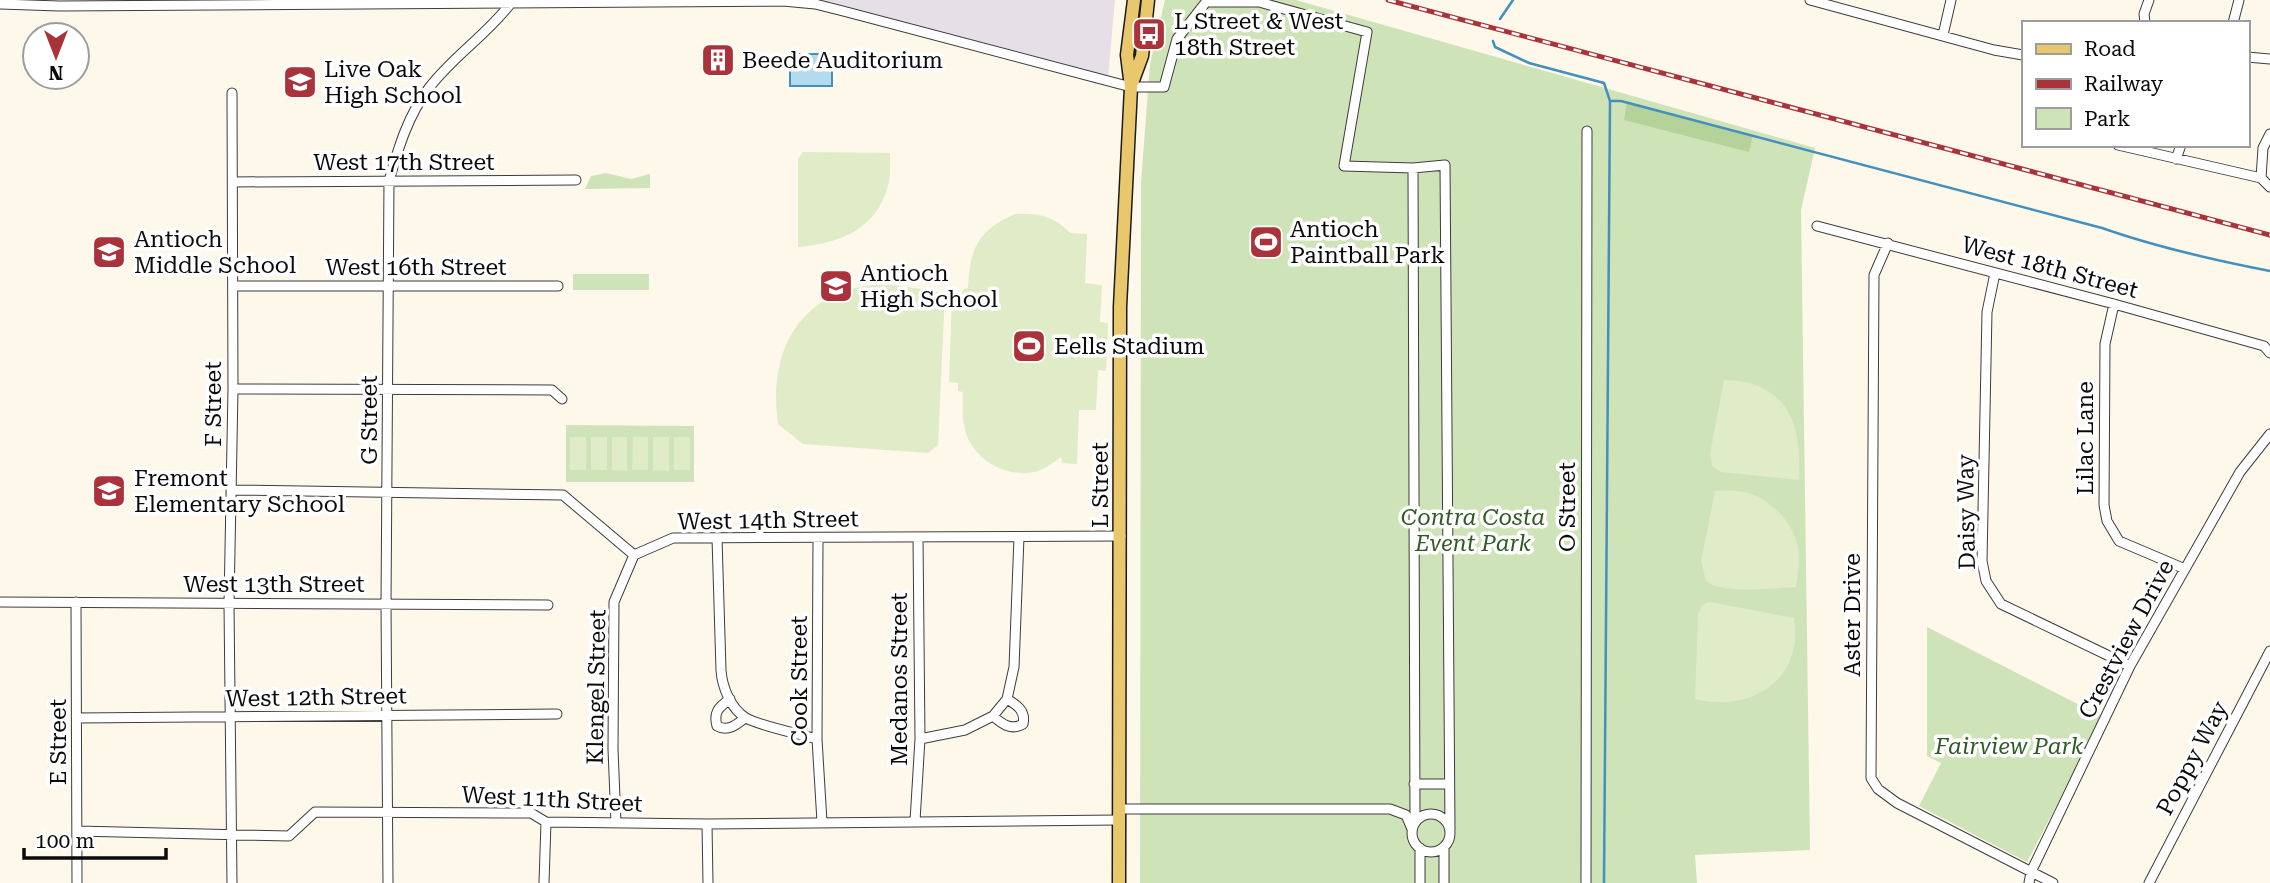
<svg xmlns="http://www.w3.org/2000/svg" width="2270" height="883" viewBox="0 0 2270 883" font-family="'Roboto Serif',serif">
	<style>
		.industrial { fill: #e7dfe8 }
		.green { fill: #cfe3b8 }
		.forest { fill: #b4d299 }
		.pitch { fill: #e0ebc8 }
		.water { fill: #b4daee; stroke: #438fbd; stroke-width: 2 }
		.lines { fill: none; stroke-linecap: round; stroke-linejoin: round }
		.stream { stroke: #438fbd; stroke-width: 2.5 }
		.minor-casing { stroke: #3d3d3d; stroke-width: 11 }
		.major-casing { stroke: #1b1b1b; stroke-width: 15 }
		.minor { stroke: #fff; stroke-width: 9 }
		.major { stroke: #e9c86d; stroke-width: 12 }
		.rail-casing { stroke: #aa323b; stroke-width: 5 }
		.rail { stroke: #fff; stroke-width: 2.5; stroke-dasharray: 8; stroke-linecap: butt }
		.labels { text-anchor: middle; stroke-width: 7; stroke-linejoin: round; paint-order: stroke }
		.poi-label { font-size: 23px; fill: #0a0a0a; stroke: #fff; text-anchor: start }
		.street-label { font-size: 23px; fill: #0a0a0a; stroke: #fff }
		.park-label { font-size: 23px; font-style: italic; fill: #2f5a23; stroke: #fff }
	</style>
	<rect width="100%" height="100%" fill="#fdf8ea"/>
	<path class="industrial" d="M811,0H1115L1108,77L827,1Z"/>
	<path class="green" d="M1165,0H1296L1815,148L1801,210L1810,850L1695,855L1697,883H1140L1141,183L1150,64Z
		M606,173L631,179L650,174V188L585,189L591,176Z
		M573,274H649V290H573Z
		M566,425L694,426V482H566Z
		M1927,627L2103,717L2027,862L1919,806L1941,763L1927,756Z"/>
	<path class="forest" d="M1627,102L1753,135L1749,152L1624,120Z"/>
	<path class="pitch" d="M803,152L890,153C890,163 891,176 888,186C876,230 840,243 798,247V159Z
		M1015,214C1038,213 1054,216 1070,233L1087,234L1085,283L1102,285L1100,322L1108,323L1106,371L1098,370L1096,410H1079L1077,464L1062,463L1061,457C1054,462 1047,468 1038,471C1006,480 969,458 964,425C962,415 963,403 963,392L958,391V383L949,382L952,297H962L963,289L968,288C970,249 977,231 1015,214Z
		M889,284L945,293L938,445L928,453L803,444L778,424C767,345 805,285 889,284Z
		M1724,380C1788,381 1802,424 1799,480L1721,472L1712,466L1710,454Z
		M570,437H586V470H570Z
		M591,437H607V470H591Z
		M612,437H627V471L612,470Z
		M633,437H648V470H632Z
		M653,437H669V471L653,470Z
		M674,437H690V470H674Z
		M1715,491C1722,491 1730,490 1737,491C1764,493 1790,517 1797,543C1801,557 1798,573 1796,587C1772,588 1724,595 1706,581L1701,562Z
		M1709,602L1794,618C1805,680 1749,713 1695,699L1698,614L1702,605Z"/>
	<path class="water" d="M790,54H832V86H790Z"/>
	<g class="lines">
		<path class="stream" d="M1500,19L1513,0
			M1493,41L1495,47L1529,63L1604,83L1610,101L1604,883
			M1610,101H1621L2102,228C2156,247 2213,260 2270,271"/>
		<g class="minor-casing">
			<path id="minor" d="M1810,0L1994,50L2023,55
				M0,4L59,6L783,1L815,4L843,11L1131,87H1164L1177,39L1206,2H1259L1367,32L1344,166L1413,168L1445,165L1450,830
				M2145,23L2144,14L2149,0
				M2233,23L2239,0
				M1943,35L1951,0
				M2247,57L2270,59
				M2270,134L2263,148L2261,178L2270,187
				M2118,145L2261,178
				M2176,159L2181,145
				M1413,168L1415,823
				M233,182L576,180
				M1817,226L2114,304L2264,346L2270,353
				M1888,243L1874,275L1871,778L1878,789L1897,803L2053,883
				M1995,273L1987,312L1982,561L1986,581L2001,604L2130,666
				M233,286H558
				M2114,304L2105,344L2104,505L2107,521L2119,541L2185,569
				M233,389L552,390L562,399
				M232,490L563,495L634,555L673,538L1121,536
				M717,538L721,670C722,687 731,709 746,718C760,726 800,734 817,739
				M818,539L817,739L822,822
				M0,602L548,605
				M76,602L77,883
				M730,699C719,707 713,712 717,726C728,732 736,725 745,718
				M993,716C1002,724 1011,731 1023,724C1026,711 1017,705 1007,699
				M77,718L557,714
				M920,739L965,730L993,716L1007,699L1014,667L1019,537
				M1414,784H1449
				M1119,809H1390L1406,815L1412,829
				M1412 833a19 19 0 1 1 38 0a19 19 0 1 1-38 0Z
				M915,821L920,739L918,537
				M616,823L613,749L614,602L634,555
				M707,824L708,883
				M77,831L289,836L315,812L531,813L546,822L707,824L1119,820
				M1444,847V883
				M1420,848V883
				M232,883L229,604L233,389L232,93
				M388,883L386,604L389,181C398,149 408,115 429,88C453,56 487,35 511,3
				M544,883L546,822
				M1586,883L1587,131
				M2029,883L2031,872L2130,666L2240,472L2270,434
				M2149,883L2270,651"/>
		</g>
		<g class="major-casing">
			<path id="major" d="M1132,83L1142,56L1148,0
				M1119,883L1120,307L1131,87L1127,55L1134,0"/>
		</g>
		<use href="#minor" class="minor"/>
		<use href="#major" class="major"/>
		<g class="rail-casing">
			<path id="rail" d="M1388,0L2270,235"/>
		</g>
		<use href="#rail" class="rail"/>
	</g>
	<defs>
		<g id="bus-square" transform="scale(1.75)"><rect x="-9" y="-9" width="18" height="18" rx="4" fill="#aa323b" stroke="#fff"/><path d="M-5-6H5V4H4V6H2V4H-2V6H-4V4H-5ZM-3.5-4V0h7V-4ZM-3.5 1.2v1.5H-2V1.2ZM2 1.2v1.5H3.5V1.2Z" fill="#fff"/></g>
		<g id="building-square" transform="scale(1.75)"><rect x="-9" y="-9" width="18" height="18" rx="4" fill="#aa323b" stroke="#fff"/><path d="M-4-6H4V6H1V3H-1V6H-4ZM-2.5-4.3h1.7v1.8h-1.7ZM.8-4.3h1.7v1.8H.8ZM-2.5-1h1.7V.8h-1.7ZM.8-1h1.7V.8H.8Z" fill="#fff"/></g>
		<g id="school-square" transform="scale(1.75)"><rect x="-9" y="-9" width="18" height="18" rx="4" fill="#aa323b" stroke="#fff"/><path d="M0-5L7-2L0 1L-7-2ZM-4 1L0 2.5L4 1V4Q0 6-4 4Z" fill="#fff"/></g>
		<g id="stadium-square" transform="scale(1.75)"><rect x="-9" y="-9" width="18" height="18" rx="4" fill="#aa323b" stroke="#fff"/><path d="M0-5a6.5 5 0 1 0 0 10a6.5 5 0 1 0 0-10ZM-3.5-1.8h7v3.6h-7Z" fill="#fff"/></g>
	</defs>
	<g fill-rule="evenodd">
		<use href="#bus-square" x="1149" y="34"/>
		<use href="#building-square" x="718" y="60"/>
		<use href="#school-square" x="300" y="82"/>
		<use href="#stadium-square" x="1266" y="242"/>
		<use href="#school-square" x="109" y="252"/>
		<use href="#school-square" x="836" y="286"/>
		<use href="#stadium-square" x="1029" y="346"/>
		<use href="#school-square" x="109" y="491"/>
	</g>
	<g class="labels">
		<g class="poi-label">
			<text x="1174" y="29">L Street &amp; West<tspan x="1174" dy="26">18th Street</tspan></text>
			<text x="742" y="68">Beede Auditorium</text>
			<text x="324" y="77">Live Oak<tspan x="324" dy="26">High School</tspan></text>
			<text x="1290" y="237">Antioch<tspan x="1290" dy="26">Paintball Park</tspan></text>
			<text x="134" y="247">Antioch<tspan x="134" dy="26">Middle School</tspan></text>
			<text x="860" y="281">Antioch<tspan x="860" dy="26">High School</tspan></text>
			<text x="1054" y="354">Eells Stadium</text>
			<text x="134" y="486">Fremont<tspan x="134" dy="26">Elementary School</tspan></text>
		</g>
		<g class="street-label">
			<text x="404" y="170">West 17th Street</text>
			<text x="416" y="275">West 16th Street</text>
			<text transform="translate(2050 267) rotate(15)" y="8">West 18th Street</text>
			<text transform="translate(213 404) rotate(-90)" y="8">F Street</text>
			<text transform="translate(369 420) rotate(-90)" y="8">G Street</text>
			<text transform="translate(2085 438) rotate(-90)" y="8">Lilac Lane</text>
			<text transform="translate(1100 485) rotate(-90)" y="8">L Street</text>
			<text transform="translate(1567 507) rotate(-90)" y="8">O Street</text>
			<text transform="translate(1966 512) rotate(-91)" y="8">Daisy Way</text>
			<text transform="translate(768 520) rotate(-1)" y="8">West 14th Street</text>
			<text x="274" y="592">West 13th Street</text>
			<text transform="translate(1852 615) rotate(-90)" y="8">Aster Drive</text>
			<text transform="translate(2126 639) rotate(-62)" y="8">Crestview Drive</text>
			<text transform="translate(899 679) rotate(-90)" y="8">Medanos Street</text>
			<text transform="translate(799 681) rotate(-90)" y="8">Cook Street</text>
			<text transform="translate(596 687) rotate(-89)" y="8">Klengel Street</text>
			<text transform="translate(316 697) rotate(-1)" y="8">West 12th Street</text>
			<text transform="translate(58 742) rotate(-90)" y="8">E Street</text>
			<text transform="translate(2192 758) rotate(-62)" y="8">Poppy Way</text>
			<text transform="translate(552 799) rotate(3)" y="8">West 11th Street</text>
		</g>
		<g class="park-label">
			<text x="1473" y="525">Contra Costa<tspan x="1473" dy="26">Event Park</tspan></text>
			<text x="2009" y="754">Fairview Park</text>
		</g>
	</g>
	<rect x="2022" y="21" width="228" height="126" fill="#ffffff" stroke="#9d9d9d" stroke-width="2"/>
	<rect x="2036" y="44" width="35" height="10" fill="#e9c86d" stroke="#9d9d9d" stroke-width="2"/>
	<text x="2084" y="56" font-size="21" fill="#0a0a0a">Road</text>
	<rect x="2036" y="79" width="35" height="10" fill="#aa323b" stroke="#9d9d9d" stroke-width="2"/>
	<text x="2084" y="91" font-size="21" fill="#0a0a0a">Railway</text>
	<rect x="2036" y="108" width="35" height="21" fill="#cfe3b8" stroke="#9d9d9d" stroke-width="2"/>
	<text x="2084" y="126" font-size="21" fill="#0a0a0a">Park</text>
	<g transform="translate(56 56) rotate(180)"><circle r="33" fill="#ffffff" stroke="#9d9d9d" stroke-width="2"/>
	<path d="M0-5L12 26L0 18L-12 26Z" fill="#aa323b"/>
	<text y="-10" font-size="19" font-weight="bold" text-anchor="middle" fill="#0a0a0a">N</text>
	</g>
	<path d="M24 848v10h142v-10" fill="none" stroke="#0a0a0a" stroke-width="3.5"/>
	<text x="35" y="848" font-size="21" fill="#0a0a0a" stroke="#ffffff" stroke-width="5" paint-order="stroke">100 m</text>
</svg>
